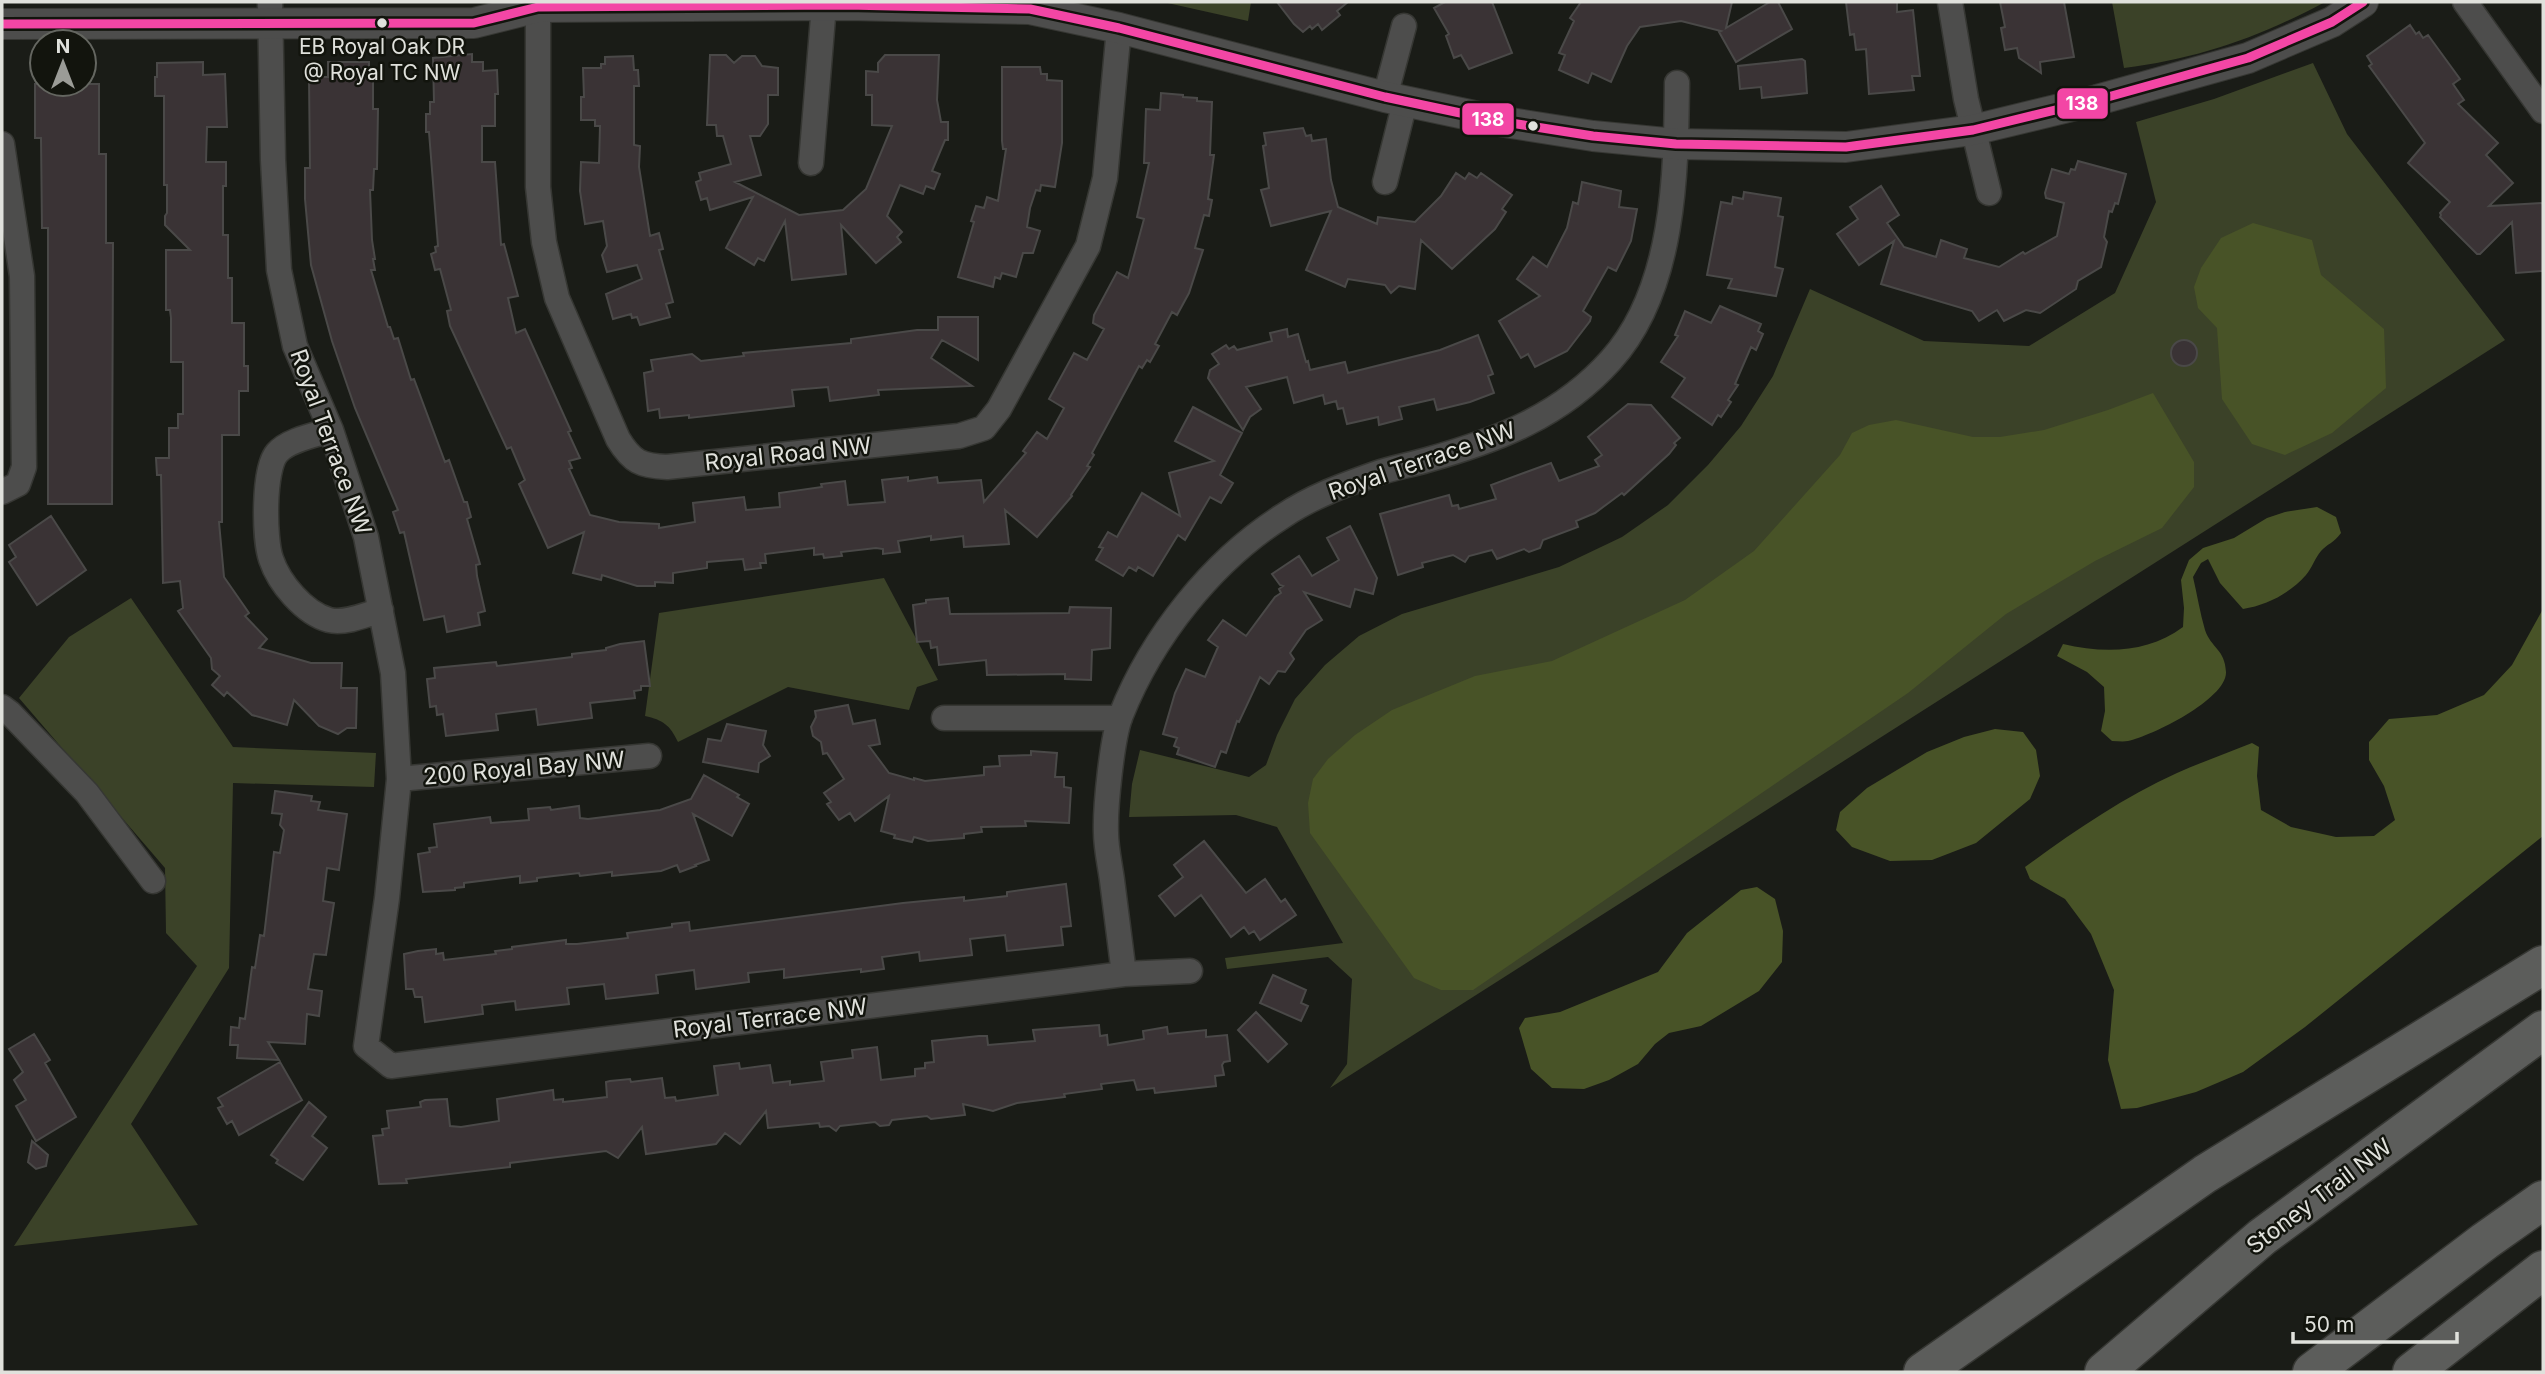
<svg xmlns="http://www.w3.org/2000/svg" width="2545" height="1374" viewBox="0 0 2545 1374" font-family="Inter,sans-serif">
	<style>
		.green { fill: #3b4228 }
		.water { fill: #485327 }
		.building { fill: #3a3335; stroke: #4a4948; stroke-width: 2 }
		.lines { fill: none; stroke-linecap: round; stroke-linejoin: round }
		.minor-casing { stroke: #363733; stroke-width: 27 }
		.tertiary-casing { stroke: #363733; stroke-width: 32 }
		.motorway-casing { stroke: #363733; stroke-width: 41 }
		.minor { stroke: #4d4d4c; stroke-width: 24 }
		.tertiary { stroke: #4d4d4c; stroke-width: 30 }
		.motorway { stroke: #5c5d5b; stroke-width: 38 }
		.bus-1-casing { stroke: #12140d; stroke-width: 14 }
		.bus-1 { stroke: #f346a5; stroke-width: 9 }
		.bus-dot { fill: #e0e1dc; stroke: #12140d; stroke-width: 2.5 }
		.labels { text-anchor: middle; stroke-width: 5; stroke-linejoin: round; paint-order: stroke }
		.bus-label { font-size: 21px; fill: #e0e1dc; stroke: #12140d }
		.street-label { font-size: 23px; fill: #e0e1dc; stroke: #12140d }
		.line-badge { stroke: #12140d; stroke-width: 2.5 }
		.badge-label { font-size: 19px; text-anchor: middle; font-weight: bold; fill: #fff }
	</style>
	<rect width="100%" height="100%" fill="#1a1c17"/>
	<path class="green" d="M1163,2H1251L1248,21Z
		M2112,2H2325C2260,37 2198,59 2124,68Z
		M2313,63L2347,134L2505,340L1330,1088L1347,1064L1352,979L1328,957L1227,969L1225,958L1343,943L1277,827L1236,815L1129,817L1132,784L1140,750L1249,777L1266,765L1277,735L1295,699L1325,665L1359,636L1402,614L1559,567L1622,537L1668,505L1708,465L1741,426L1773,376L1810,289L1924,341L2029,346L2115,293L2156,202L2136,122L2214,99Z
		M884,578L938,680L917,687L909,710L788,687L678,742C670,725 663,720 645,716L659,613Z
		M131,598L233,747L376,753L374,787L233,783L229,968L131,1124L198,1225L14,1246L197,966L166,933L165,868L19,698L69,637Z"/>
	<path class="water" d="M2253,223L2312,240L2321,275L2384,329L2386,388L2332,433L2285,455L2252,444L2222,399L2217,328L2198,308L2194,287L2201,268L2221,238Z
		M2153,393L2194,462V487L2162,528L2095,561L2006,614L1908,693L1473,990H1441L1414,978L1310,833L1308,803L1313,779L1328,759L1355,735L1392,710L1475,676L1552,661L1685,600L1754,551L1840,455L1852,433L1869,425L1896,420L1973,437H2000L2044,430L2108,410Z
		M2317,507L2336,517L2341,533C2334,543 2327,544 2321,551C2315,558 2312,568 2306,575C2289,594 2267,605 2243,609L2220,583L2208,559L2201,563L2193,577C2197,594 2200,613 2205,630C2211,648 2225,649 2226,672C2227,699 2152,736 2128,741C2123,742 2117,741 2112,741L2101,731L2105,711L2104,687L2087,672L2057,656L2063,644C2105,654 2148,653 2183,627L2184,608L2181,580L2189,560L2203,548L2234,538L2267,518L2285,512Z
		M2543,609V836L2305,1027L2243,1072L2196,1092L2137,1108L2121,1109L2108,1060L2114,990L2091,934L2065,899L2030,879L2025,867C2073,832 2122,798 2177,773C2202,762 2227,753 2252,743L2259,747L2257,776L2261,810L2291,827L2336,837L2374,836L2395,820L2384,786L2369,760V742L2389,719L2437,715L2484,695L2512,665Z
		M1995,729L2023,732L2036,750L2040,776L2030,799L1976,843L1932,860L1890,861L1852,847L1836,830L1840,812L1867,788L1927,752L1964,737Z
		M1757,887L1775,899L1783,931L1782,962L1759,991L1701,1026L1669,1033L1655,1044L1638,1064L1609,1080L1584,1089L1552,1088L1531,1069L1519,1028L1525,1018L1560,1012L1658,972L1687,933L1741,890Z"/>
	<path class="building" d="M1277,2H1348L1337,11L1340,15L1322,30L1318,24L1312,29L1310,26L1303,32L1294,24Z
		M1445,2H1492L1512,53L1469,69L1461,55L1454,58L1446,36L1449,34L1434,8Z
		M1581,2H1732L1726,28L1770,2H1778L1792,29L1736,62L1719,32L1721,31L1681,21L1640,27L1627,46L1611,82L1592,73L1588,83L1559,70L1565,55L1559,53L1574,21L1570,18Z
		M1846,2H1897V12L1913,10L1920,76H1912L1914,90L1869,94L1866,49L1856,50L1854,34L1850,35Z
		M2000,2H2064L2074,57L2040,62L2041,73L2019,58L2017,48L2005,50L2001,28L2005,27Z
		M2410,25L2416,34L2419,32L2423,38L2428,35L2460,79L2453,84L2464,100L2458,104L2498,143L2486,155L2513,183L2489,206L2543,203V271L2516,273L2512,222L2480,254H2477L2440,217L2441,215L2440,213L2450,202L2408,163L2425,143L2369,66L2372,64L2367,56Z
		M472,54V62H483V71L497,70L498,94H495V126H482V162H495L501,245L504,244L518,296L508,298L516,333L525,329L571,431L568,432L580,458L569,461L572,468L569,469L590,515L619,522L659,524V528L695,522L693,503L744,497L746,510L780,507L779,493L822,487L821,484L845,481L848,505L885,502L882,480L908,477V481L937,477L938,483L981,480L984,502L1026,453L1023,451L1037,432L1047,439L1064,408L1049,399L1074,353L1087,360L1104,329L1093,323L1094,315L1117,272L1128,278L1144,219L1137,217L1149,163H1144L1146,109L1160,110L1161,93L1183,95V97L1197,98V101L1212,102L1210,155H1214L1208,199L1212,200L1209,216L1204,215L1195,248L1203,250L1189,293L1177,315L1172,312L1155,344L1159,346L1150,362L1147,360L1142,368L1139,366L1092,453L1094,455L1087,466L1090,467L1071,495L1072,496L1037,537L1005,510L1009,544L964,547L963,536L931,540V536L898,541L900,552L883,554V549L876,548L841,552L842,556L824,558L823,554L814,555V548L765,554L766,563H760L761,568L745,570L743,559L707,562V568L673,573V583L655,582V586H637L602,575L601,580L573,573L584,532L548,548L519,484L525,480L511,447L507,449L450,326L447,311L451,310L440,269L435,270L431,254L436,252L435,247L438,246L429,132H426V114H430V102H434L433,58Z
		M710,55H726L734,63L742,56H755L762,66L778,68V95H768V124L760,136H750L761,175L735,182L799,215L843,210L866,189L892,126L872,125V95H866V71L878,72V63L885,55H939L937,100L941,122H948V140H945L932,171L940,174L934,189L926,186L923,194L900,185L887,216L902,232L897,237L901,242L876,263L841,225L846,274L792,280L785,221L764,261L758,258L754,265L726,248L753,197L710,210L707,198L701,200L696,182L701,180L699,173L731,164L723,136H717L716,125H707Z
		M633,56L634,70H638L639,86H634V145L640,146L639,167L650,236L659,233L663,249L659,250L673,302L666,304L670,317L640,325L637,317L632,318L631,314L613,319L606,294L642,279L637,265L607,272L602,255L607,246L603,221L585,224L580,191L581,162L599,163L600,126H595V120H581V97H584L583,68H601V64H605V57Z
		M1802,59L1805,61L1807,93L1762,98L1761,87L1740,89L1738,66Z
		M203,62V75L225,74L227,127H207L206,162H226V186H223V235H228V278H232V323H244V366H248V391H239V435H222V522H219L224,577L249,613L245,616L267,639L259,648L311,663H342L341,688H357L356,728H347L338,734L319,726L294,700L287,725L252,715L227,692L224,696L212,685L220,676L212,669L211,658L178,611L183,608L180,581L163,583L161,475H157L156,458H169V428H178V414H183V362H171V318L170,310H166V250H190L165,225V216L167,213V185H164V96H155V77H157V63Z
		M328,62H369V73H373V109H378L377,169H374L373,190H370L372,240L375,259H373L375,270H371L388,327H390L394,339L398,338L411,380L414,379L445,462L449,460L464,502H467L471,517L467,519L480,564L476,565L477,576L485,611L478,613L480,625L447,632L444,616L424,620L404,532L400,533L393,512L398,510L355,408L332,341L311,265L305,199V168H310L309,77H328Z
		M1002,67H1040L1041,74H1047V80L1062,81V143L1055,187L1041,185L1040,191L1036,190L1030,208L1027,227L1040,231L1033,253H1023L1016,277L1002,273L1000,279L995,277L993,287L958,277L974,222L971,221L976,206L984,208L987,197L998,201L1006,149H1003L1002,141Z
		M35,84H99V154H106V243H113L112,504H48V228H42L41,138H35Z
		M1303,128L1306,136L1311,135L1312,141L1326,139L1331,180L1338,207L1377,224L1378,217L1415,222L1441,196L1456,173L1465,179L1469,173L1477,178L1481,173L1512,195L1502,209L1506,212L1495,229L1452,269L1421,240L1415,289L1399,286L1391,293L1385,285L1348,279L1345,287L1306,270L1331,211L1271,226L1261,190L1269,188L1263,146L1266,145L1264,133Z
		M2078,161L2126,174L2118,204L2115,203L2112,212L2109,211L2104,237L2107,242L2101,267L2078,281L2076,289L2040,313L2026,310L2004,321L1997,310L1979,321L1972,311L1881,284L1894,241L1859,265L1837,234L1858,219L1850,207L1881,186L1899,215L1887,223L1904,247L1936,257L1941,240L1967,249L1964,258L1999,267L2023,252L2025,254L2057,236L2064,203L2046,198L2045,193L2052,169L2069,174L2071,169L2075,170Z
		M1582,182L1621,191L1619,207L1637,209L1631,241L1616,271L1608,267L1599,283L1583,311L1591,317L1590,321L1567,351L1535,367L1528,354L1521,358L1499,321L1540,296L1517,279L1533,257L1547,267L1567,228L1573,202L1578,204Z
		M1744,192L1781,198L1778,216L1783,217L1775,267L1783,269L1776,296L1728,288L1732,279L1707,275L1721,202L1732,204L1733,197L1743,199Z
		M1720,306L1761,324L1758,331L1763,334L1756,350L1751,347L1735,384L1738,385L1728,400L1731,402L1721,417L1718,415L1712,425L1672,397L1685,378L1661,362L1678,336L1675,335L1685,311L1711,323Z
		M938,317H978V360L942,340L931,358L972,386L878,390L879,395L830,401L828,387L792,390L794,406L689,418V415L660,418L659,409L648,411L644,373L653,371L651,360L692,354L701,361L744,356L743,353L851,343V339L917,330H938Z
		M1287,329L1288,337L1298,334L1306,362L1308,361L1310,370L1345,362L1348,373L1440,350L1478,335L1493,374L1488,376L1494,393L1470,402L1437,410L1434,399L1399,407L1402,419L1379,425L1378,417L1347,424L1343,408L1338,409L1336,401L1325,404L1323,395L1294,403L1287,377L1246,387L1261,409L1250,417L1243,430L1208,378L1210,370L1219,364L1212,354L1226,345L1229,349L1234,346L1237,350L1272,341L1270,333Z
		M2171 353a13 13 0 1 1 26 0a13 13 0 1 1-26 0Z
		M1628,404L1651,405L1680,438L1674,443L1676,445L1669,454L1624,495L1622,493L1595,513L1576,521L1578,527L1543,540L1540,548L1529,552L1524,549L1497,559L1492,550L1469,556L1465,562L1453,555L1422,563L1423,567L1398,575L1380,514L1449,495L1452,506L1458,505L1459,509L1496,499L1491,485L1551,463L1559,481L1599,466L1595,460L1602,455L1588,437Z
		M1193,407L1242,433L1220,475L1233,483L1221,503L1210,497L1185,540L1178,535L1153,576L1138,567L1136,571L1129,567L1123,576L1096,560L1103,548L1099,547L1108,532L1117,537L1142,493L1180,516L1169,473L1214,461L1175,441Z
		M51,516L86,570L37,605L9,562L16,557L9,545Z
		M1350,526L1377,578L1373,594L1355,589L1350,607L1304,592L1322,620L1306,630L1290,653L1294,659L1285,672L1278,671L1269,684L1260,677L1239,722L1237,721L1226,753L1221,751L1215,767L1177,754L1179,748L1174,746L1177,738L1163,734L1175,693L1186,669L1205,677L1218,647L1208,640L1223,620L1246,636L1275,597L1281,593L1279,589L1283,586L1280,585L1272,574L1299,556L1312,576L1339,560L1327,538Z
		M948,598L950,614L1069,613L1070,607L1111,608L1110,648L1092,650L1091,680L1065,679V674L987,675L986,660L939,665L937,647L931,648L930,641L917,642L913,605L926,603V600Z
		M644,641L650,686H641V690L634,691L635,698L590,703L592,718L538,725L536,709L496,714L498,730L446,736L443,714L437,715L436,706L430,707L427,679L435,678L434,668L496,662L497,666L572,657V654L606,650V648L620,644Z
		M848,705L853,724L875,720L880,744L869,746L889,773L914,780V778L925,781L984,775V767L1000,766L999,756L1031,755V751L1057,753L1055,777H1064V787L1071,788L1069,823L1025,821L1026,826L981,827L982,832L964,834V838L928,841L914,837L912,842L894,838L895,835L881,831L889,796L855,821L850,813L839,820L827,804L831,802L824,793L844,779L827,753L823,754L821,742L813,736L811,727L816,717L815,711Z
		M727,724L766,731L763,745L770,756L759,763L758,772L703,762L708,739L721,741Z
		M704,775L739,795L737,797L749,804L732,836L693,814L709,860L695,865L696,866L680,872L677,865L661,871L612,876V872L580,876L579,873L537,878V881L520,883V876L464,883V887L455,888V890L423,892L418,854L430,852L429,848L437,847L434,824L490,817L491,823L529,820L528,809L550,807L551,810L579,806L580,818L588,819L660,810L691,799Z
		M275,791L312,796L311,801L320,802L318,810L347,814L339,870L327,868L323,901L334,903L326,955L314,954L308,989L322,991L319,1016L307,1014L305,1044L268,1042L279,1060L237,1058L238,1045H230L231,1027L239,1028L240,1018L245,1019L252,967L255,968L260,935L264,936L274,852L280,853L284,830L280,825L282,814L272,813Z
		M1204,841L1246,893L1265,879L1281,902L1285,899L1296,915L1260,940L1254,931L1249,934L1244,927L1231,937L1201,895L1175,916L1159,896L1183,877L1174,865Z
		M1066,884L1071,926L1061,927L1063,945L1007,951L1005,935L970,939L972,955L920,961L919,952L882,957L884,969L861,972V969L784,978V969L748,973L749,982L696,989L694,970L656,975L658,993L606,999L604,984L567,988L569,1004L516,1010L515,1001L482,1005L483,1014L425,1022L422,997H415L413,989H406L404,954L418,951L436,949V954L443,953L444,960L496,954L495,951L512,949V947L566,940V944H577L628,938L627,933L672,927V924L689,922L690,931L903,903L964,897V901L1007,896V892Z
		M1273,975L1306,990L1301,1003L1308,1006L1301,1021L1260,1003Z
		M1256,1012L1287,1044L1268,1062L1238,1030Z
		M1099,1025L1100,1036L1107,1035L1108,1045L1144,1039L1143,1031L1167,1027L1168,1034L1206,1030V1037L1227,1035L1230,1061L1224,1062L1222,1065L1224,1075L1215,1076L1216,1086L1155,1093L1154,1088L1137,1090L1134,1080L1101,1084L1102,1089L1064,1094L1065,1097L1017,1103L993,1111L963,1104L965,1115L931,1119L927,1116L892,1120L889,1125L880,1126L875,1122L840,1126L836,1131L829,1126L820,1127L819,1123L768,1128L766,1111L740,1144L725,1133L716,1144L646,1154L642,1127L618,1158L606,1151L510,1163V1167L406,1179L407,1183L379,1184L373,1136L383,1135L382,1129L389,1128L387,1111L421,1107L420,1102L425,1100L447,1099L450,1126L461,1127L499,1121L497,1099L553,1090L554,1100L563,1099V1102L573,1101L607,1097L606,1082L610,1081L630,1079L631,1082L662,1078L665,1098L675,1097L676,1101L718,1095L714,1066L739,1063L740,1069L770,1065L773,1083L790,1081V1085L824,1081L821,1062L853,1058L852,1050L877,1047L881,1080L915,1076V1069L925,1068V1063L934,1062L932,1041L979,1036H987L988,1045L1035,1041L1033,1030Z
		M34,1034L50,1060L45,1063L76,1117L36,1141L16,1106L26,1100L14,1080L23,1072L9,1049Z
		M280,1062L302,1100L239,1135L232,1121L227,1124L218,1108L223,1106L218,1098Z
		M309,1102L326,1117L312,1136L327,1148L303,1180L276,1163L278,1160L271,1155Z
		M32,1141L48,1155L46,1166L36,1169L28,1162Z"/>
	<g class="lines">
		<g class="minor-casing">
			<path id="minor" d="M270,2L273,160L279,270L295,346L331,430L366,537L393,673L399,779L387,898L366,1046L391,1066L1124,974C1120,943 1116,911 1112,880C1110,865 1106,848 1106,833C1105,808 1112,737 1121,715C1152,637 1212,561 1283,516C1311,497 1344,485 1375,474C1392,468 1410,465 1427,460C1498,440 1561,416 1611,360C1675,289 1676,173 1677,83
				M1950,2L1966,99L1989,193
				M2465,2L2543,111
				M538,7V187L544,242L557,298L618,439C632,462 641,466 667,467L959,436L984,428L999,409L1088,246L1105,178L1119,28
				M1385,97L1404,26
				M2,144L22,276L24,467L18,484L2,492
				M811,163L824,5
				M1385,182L1405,102
				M331,430C315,435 288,440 277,453C263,469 264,539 271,559C279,583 304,613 329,620C344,624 366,615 381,610
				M2,707L10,713L87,793L153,881
				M944,718H1120
				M399,779L649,756
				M1124,974L1190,971"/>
		</g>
		<g class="tertiary-casing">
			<path id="tertiary" d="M509,2L538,7L847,5L1030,9L1119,28L1385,97L1498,121L1593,136L1676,144L1846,147L1973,130L2097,100L2248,58L2332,22L2363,2
				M2,24L474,23L534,8"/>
		</g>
		<g class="motorway-casing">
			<path id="motorway" d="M1923,1372L2205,1174L2543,965
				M2104,1372L2262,1237L2543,1030
				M2312,1372L2485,1241L2543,1200
				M2412,1372L2543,1270"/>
		</g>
		<use href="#minor" class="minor"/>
		<use href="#tertiary" class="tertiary"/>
		<use href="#motorway" class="motorway"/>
		<g class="bus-1-casing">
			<path id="bus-1" d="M2,24L474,23L538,7L847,5L1030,9L1119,28L1385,97L1498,121L1593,136L1676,144L1846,147L1973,130L2097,100L2248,58L2332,22L2363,2"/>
		</g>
		<use href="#bus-1" class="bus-1"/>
	</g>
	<g class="bus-dot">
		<circle cx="382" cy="23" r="6"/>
		<circle cx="1533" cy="126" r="6"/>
	</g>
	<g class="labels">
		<g class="bus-label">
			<text x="382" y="54">EB Royal Oak DR<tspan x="382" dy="26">@ Royal TC NW</tspan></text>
		</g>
		<g class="street-label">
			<text transform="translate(331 442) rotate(70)" y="8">Royal Terrace NW</text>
			<text transform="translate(788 454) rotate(-6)" y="8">Royal Road NW</text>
			<text transform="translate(1422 461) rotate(-19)" y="8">Royal Terrace NW</text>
			<text transform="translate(524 768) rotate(-5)" y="8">200 Royal Bay NW</text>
			<text transform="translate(770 1018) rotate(-7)" y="8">Royal Terrace NW</text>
			<text transform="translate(2319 1196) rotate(-37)" y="8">Stoney Trail NW</text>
		</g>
	</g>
	<g class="line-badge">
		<rect x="2056" y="87" width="53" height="33" rx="7" fill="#f346a5"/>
		<rect x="1461" y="102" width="54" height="34" rx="7" fill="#f346a5"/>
	</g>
	<g class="badge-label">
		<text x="2082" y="110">138</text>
		<text x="1488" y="126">138</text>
	</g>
	<rect width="2545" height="1374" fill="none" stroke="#e0e1dc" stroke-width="7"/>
	<g transform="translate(63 63)"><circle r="33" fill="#12140d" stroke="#646660" stroke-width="2"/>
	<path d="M0-5L12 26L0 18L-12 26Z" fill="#9b9c97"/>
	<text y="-10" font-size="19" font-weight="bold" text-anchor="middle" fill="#e0e1dc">N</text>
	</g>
	<path d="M2293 1332v10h164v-10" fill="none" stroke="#e0e1dc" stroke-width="3.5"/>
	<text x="2304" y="1332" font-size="21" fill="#e0e1dc" stroke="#12140d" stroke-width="5" paint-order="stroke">50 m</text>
</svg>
